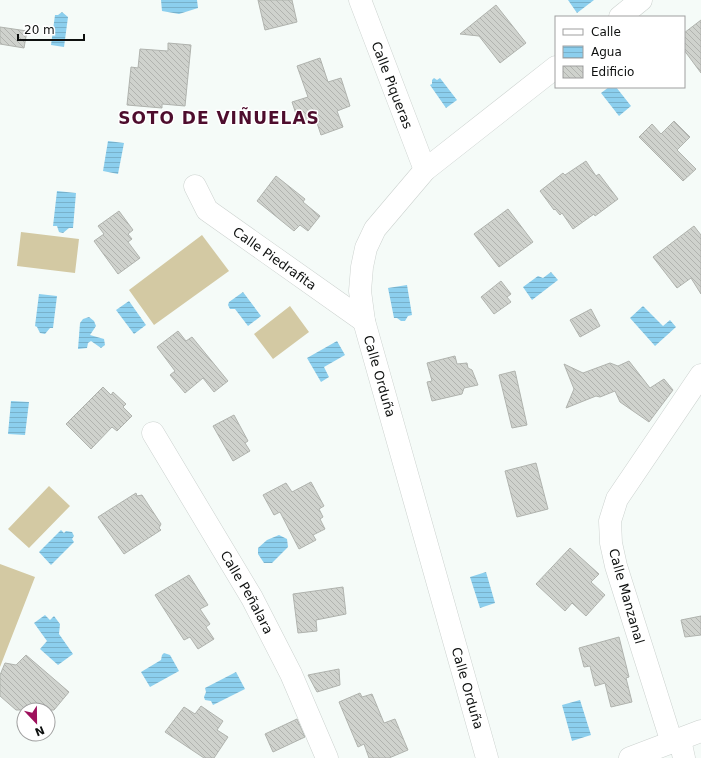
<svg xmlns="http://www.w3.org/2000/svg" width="701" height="758" viewBox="0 0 701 758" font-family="'DejaVu Sans',sans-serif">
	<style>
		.pitch { fill: #d3c9a3 }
		.water { fill: url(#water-rules) }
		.building { fill: url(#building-back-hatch); stroke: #b0b3ae }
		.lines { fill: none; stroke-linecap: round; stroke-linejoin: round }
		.minor-casing { stroke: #ccd2cf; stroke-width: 23 }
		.minor { stroke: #fff; stroke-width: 22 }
		.labels { text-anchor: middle; stroke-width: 3; stroke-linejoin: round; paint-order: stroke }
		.street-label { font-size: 13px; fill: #0e100f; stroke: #fff }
		.district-label { font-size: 17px; font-weight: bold; letter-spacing: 1px; fill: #4e0d2d; stroke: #fff }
	</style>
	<defs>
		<pattern id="water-rules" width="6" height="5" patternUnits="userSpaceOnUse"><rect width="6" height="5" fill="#8ccfee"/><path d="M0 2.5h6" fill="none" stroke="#78b1cb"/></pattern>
		<pattern id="building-back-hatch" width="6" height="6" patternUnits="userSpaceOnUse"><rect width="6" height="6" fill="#cfd2cd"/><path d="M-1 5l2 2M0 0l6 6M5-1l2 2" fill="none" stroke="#b1b3af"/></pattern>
	</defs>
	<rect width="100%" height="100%" fill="#f5fbf8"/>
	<path class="pitch" d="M21,232L79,239L75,273L17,266Z
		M202,235L229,271L154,325L129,290Z
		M290,306L309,332L273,359L254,334Z
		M49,486L70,506L29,548L8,529Z
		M0,564L35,577L0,667Z"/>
	<path class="water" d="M161,0H197L198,8L179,14L162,11Z
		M568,0H594L577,13Z
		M62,12L68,17L64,47L51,45L55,15H58Z
		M434,78L437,80L440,78L457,100L446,108L430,85L432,84V80Z
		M609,87H616L631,106L619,116L601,93Z
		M108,141L124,143L118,174L103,171Z
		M57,191L76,193L73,228H69L63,233L59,232L57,226H53Z
		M551,272L558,280L532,300L523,287L538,276L543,278Z
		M407,285L412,315L408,316L405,321H401L397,318H394L388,288Z
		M243,292L261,316L248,326L235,309H230L228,305L229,302Z
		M39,294L57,296L53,328H50L45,334L40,333L37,327L35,326Z
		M129,301L146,325L134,334L116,310Z
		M643,306L663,326L670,320L676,327L655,346L630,318Z
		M89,317L94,321L96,326L90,335L104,339L105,345L101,348L91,341L88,343L87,348L78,349L80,323L83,319Z
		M337,341L345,355L324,367L329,377L321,382L307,358Z
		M11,401L29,402L25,435L8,434Z
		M61,530L64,533L66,531L72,532L74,536L72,539L74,542L51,565L39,552Z
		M279,535L287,539L288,547L272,563H264L258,554V548L267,540Z
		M486,572L495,603L480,608L470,577Z
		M45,615L50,620L54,616L60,624L59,634L73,654L58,665L40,649L47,641L34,623Z
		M164,653L170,655L179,671L150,687L141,672L161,660L162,655Z
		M236,672L245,689L213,705L211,701L205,700L204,697L206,692L205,688Z
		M580,700L591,735L572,741L562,705Z"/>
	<path class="building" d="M258,0H292L297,22L265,30Z
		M496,5L526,43L500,63L479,36L460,34Z
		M701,20V73L684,50V33Z
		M0,27L27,31L24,48L0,44Z
		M168,43L191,45L185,106L162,104V108L127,105L131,67L138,68L140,49L168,51Z
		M320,58L328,82L341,78L350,106L337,111L343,127L321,135L315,117L299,123L292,102L308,97L297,66Z
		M674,121L690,137L677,150L696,169L683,181L639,137L652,124L661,134Z
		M586,161L596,176L599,174L618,199L595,216L594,214L573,229L562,213L560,215L555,209L554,210L540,191L563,173L565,175Z
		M276,176L305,199L303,202L320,216L308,231L300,225L294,231L257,201Z
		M508,209L533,242L499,267L474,234Z
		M119,211L133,230L128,234L132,239L128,242L140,258L118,274L94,241L104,234L98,226Z
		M694,226L701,235V294L691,278L677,288L653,257Z
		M501,281L511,294L507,297L511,302L494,314L481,297Z
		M591,309L600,326L580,337L570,320Z
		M178,331L186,341L192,337L228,381L214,392L203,378L185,393L170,375L175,371L157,347Z
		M455,356L457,364L467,363L468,368L472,370L478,385L464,388L462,394L432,401L427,382L432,381L427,363Z
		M629,361L650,388L664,379L673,390L649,422L620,402L615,391L600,397L596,396L566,408L574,389L564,364L583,373L610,363L618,366Z
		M515,371L527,425L512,428L499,375Z
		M103,387L111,395L113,392L126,404L123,407L132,416L117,431L112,427L91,449L66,424Z
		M234,415L248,441L245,443L250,451L233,461L213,426Z
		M536,463L548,509L517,517L505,471Z
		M311,482L324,506L319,509L323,517L320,519L325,529L313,535L316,540L299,549L280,512L274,515L263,495L286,483L292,492Z
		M136,493L137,496L142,495L161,524L159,528L161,530L124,554L98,517Z
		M570,548L599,574L591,582L605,595L586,616L572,603L565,611L536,584Z
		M189,575L208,605L200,609L210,624L206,627L214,639L198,649L190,637L184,640L155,595Z
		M343,587L346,614L316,620L317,631L298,633L293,594Z
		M701,616V635L685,637L681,620Z
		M619,637L629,677L626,678L632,702L611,707L605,683L595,686L590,666L584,667L579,648Z
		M26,655L69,692L54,710H16L0,696V675L5,663L16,665Z
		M339,669L340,685L317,692L308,675Z
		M360,693L362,697L372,694L384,723L395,719L408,750L389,758H369L364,744L358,747L339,702Z
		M201,706L223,721L217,730L228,737L214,758H204L165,732L184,707L195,714Z
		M297,719L305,737L273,752L265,734Z"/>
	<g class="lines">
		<g class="minor-casing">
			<g id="minor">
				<path id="s1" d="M360,0L425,170"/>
				<path d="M620,17L641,0"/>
				<path id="s2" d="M195,186L207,210L364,321"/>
				<path id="s3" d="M153,433L252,598L291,674L327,758"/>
				<path d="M680,740L684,758"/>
				<path d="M672,743L616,566L611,543L610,521L617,499L701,375"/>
				<path d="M487,758L364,321L360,291L362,267L366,248L375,229L425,170L556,67"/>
				<path d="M630,758L701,731"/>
			</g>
		</g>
		<use href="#minor" class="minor"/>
	</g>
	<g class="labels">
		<g class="street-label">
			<text dy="5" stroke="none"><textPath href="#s1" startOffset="91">Calle Piqueras</textPath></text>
			<text dy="5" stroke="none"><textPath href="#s2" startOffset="110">Calle Piedrafita</textPath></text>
			<text transform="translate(380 376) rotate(74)" y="5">Calle Orduña</text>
			<text dy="5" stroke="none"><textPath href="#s3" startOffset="185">Calle Peñalara</textPath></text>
			<text transform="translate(627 596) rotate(74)" y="5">Calle Manzanal</text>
			<text transform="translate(468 688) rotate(74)" y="5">Calle Orduña</text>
		</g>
		<g class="district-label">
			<text x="219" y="124">SOTO DE VIÑUELAS</text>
		</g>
	</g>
	<rect x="555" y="16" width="130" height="72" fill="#ffffff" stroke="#9f9f9f"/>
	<rect x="563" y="29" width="20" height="6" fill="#ffffff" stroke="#9f9f9f"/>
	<text x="591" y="36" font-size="12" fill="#0e100f">Calle</text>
	<rect x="563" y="46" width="20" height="12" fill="url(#water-rules)" stroke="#9f9f9f"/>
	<text x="591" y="56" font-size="12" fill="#0e100f">Agua</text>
	<rect x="563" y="66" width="20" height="12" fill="url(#building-back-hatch)" stroke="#9f9f9f"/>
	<text x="591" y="76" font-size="12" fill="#0e100f">Edificio</text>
	<g transform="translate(36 722) rotate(158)"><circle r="19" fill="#ffffff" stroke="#9f9f9f"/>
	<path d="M0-3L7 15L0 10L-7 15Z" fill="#9e105c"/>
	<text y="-6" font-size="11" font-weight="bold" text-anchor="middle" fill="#0e100f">N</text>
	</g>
	<path d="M18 34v6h66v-6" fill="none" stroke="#0e100f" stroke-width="2"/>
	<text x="24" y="34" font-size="12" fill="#0e100f" stroke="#ffffff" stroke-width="3" paint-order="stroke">20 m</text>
</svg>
